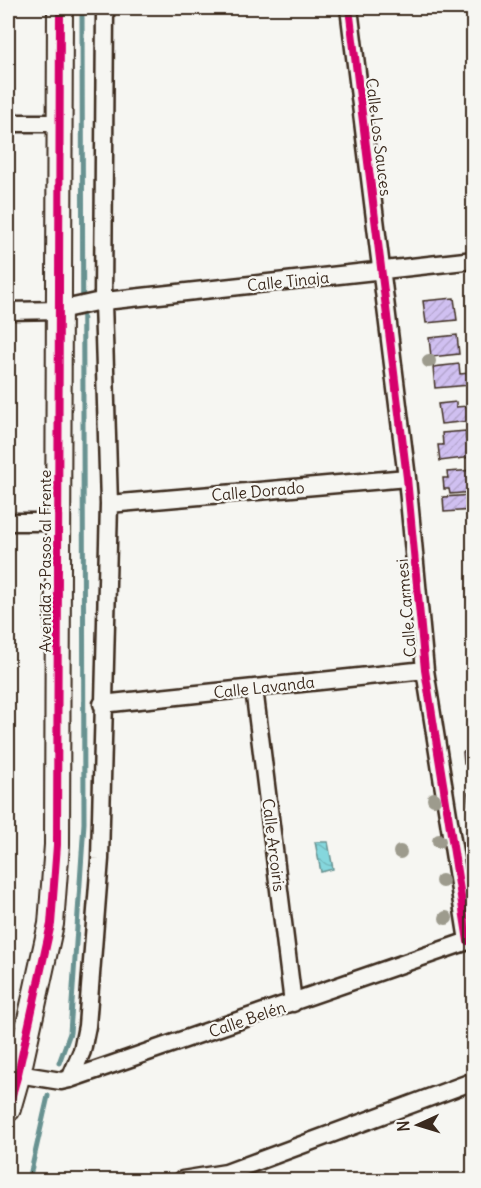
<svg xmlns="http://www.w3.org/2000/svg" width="481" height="1188" viewBox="0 0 481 1188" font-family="Delius,sans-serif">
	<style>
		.water { fill: url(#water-waves); stroke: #679291; stroke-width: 1.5 }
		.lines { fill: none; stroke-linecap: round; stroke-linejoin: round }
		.stream { stroke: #679291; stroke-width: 5 }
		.building { fill: url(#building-hatch); stroke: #3b2a1e; stroke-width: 1.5 }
		.street-casing { stroke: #3b2a1e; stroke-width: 21 }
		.secondary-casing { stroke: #3b2a1e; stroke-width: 28 }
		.street { stroke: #f6f6f2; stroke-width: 16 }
		.secondary { stroke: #f6f6f2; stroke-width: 24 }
		.cycleway-casing { stroke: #f6f6f2; stroke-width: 11 }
		.cycleway { stroke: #d6006c; stroke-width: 8 }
		.tree { fill: #9d9b8d }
		.labels { text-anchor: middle; stroke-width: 4.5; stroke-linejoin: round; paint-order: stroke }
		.street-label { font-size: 16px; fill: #3b2a1e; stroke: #f6f6f2 }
	</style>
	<defs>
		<pattern id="water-waves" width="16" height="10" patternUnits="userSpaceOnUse" patternTransform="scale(1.5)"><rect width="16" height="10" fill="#85d7dd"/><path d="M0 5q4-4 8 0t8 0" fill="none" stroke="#74b9bd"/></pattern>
		<pattern id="building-hatch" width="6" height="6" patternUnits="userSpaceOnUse" patternTransform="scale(1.5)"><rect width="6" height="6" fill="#d0c0f1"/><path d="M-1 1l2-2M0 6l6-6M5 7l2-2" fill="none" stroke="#b4a5ce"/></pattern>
	</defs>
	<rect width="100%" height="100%" fill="#f6f6f2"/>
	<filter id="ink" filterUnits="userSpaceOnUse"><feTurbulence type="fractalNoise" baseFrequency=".0167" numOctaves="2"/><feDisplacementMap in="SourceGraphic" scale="12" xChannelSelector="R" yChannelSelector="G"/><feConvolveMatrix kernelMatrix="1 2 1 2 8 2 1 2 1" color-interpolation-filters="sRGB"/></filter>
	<g filter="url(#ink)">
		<path class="water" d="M315,842H328L333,869L321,872Z"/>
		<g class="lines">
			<path class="stream" d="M59,1063L70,1033L84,823L82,8
				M29,1180L48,1096"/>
		</g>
		<path class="building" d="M454,298L457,320L426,323L423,301Z
			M457,335L459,354L431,357L429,338Z
			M459,364L460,374L469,373L470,385L435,388L433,367Z
			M456,402V407L468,406L470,421L441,424L438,404Z
			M466,431V439L470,438L472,457L440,461L438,445H443L442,433Z
			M474,470V492L450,494L449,489H444L443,478H448L447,472Z
			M473,495L474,510L444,512L443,497Z
			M474,528V537L470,538L469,529Z
			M474,751V763L464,764L463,752Z
			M474,792V805H469L468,793Z"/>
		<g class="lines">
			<g class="street-casing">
				<path id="street" d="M349,8L407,478L425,670L468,941
					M8,123H59
					M8,311L60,310L96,302L474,260
					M109,504L407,478
					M8,522H58
					M254,688L293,1003
					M102,704L425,670
					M18,1074L61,1081L70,1079L474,939
					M70,1079L82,1051L87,1026L100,859L109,504L103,302L105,8
					M182,1180L226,1173L474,1081"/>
			</g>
			<g class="secondary-casing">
				<path id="secondary" d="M8,1109L18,1074L51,924L57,845L60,8"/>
			</g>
			<use href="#street" class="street"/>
			<use href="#secondary" class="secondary"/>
			<g class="cycleway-casing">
				<path id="cycleway" d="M349,8L407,478L425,670L468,941
					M8,1109L18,1074L51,924L57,845L60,8"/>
			</g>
			<use href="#cycleway" class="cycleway"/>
		</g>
		<g class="tree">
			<circle cx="429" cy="361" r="7"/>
			<circle cx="434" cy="799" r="7"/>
			<circle cx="439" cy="841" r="7"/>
			<circle cx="400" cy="852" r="7"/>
			<circle cx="442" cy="881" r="7"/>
			<circle cx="446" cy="918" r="7"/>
		</g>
	</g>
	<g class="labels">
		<g class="street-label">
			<text transform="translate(379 137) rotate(83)" y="6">Calle Los Sauces</text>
			<text transform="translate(288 281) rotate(-6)" y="6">Calle Tinaja</text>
			<text transform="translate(258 491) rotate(-5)" y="6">Calle Dorado</text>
			<text transform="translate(45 561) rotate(-90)" y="6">Avenida 3 Pasos al Frente</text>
			<text transform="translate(406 608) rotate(-95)" y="6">Calle Carmesi</text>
			<text transform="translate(264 687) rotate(-6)" y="6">Calle Lavanda</text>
			<text transform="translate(274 845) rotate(83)" y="6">Calle Arcoiris</text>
			<text transform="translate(247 1019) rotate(-19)" y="6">Calle Belén</text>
		</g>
	</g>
	<rect width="481" height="1188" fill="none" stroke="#f6f6f2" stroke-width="30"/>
	<rect x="15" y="15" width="451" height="1158" fill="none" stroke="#3b2a1e" stroke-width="2" filter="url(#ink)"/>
	<g transform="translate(418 1125) rotate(266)" stroke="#f6f6f2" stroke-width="4.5" paint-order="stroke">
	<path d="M0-4.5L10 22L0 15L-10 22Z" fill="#3b2a1e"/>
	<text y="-9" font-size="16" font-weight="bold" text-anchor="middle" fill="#3b2a1e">N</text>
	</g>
</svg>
